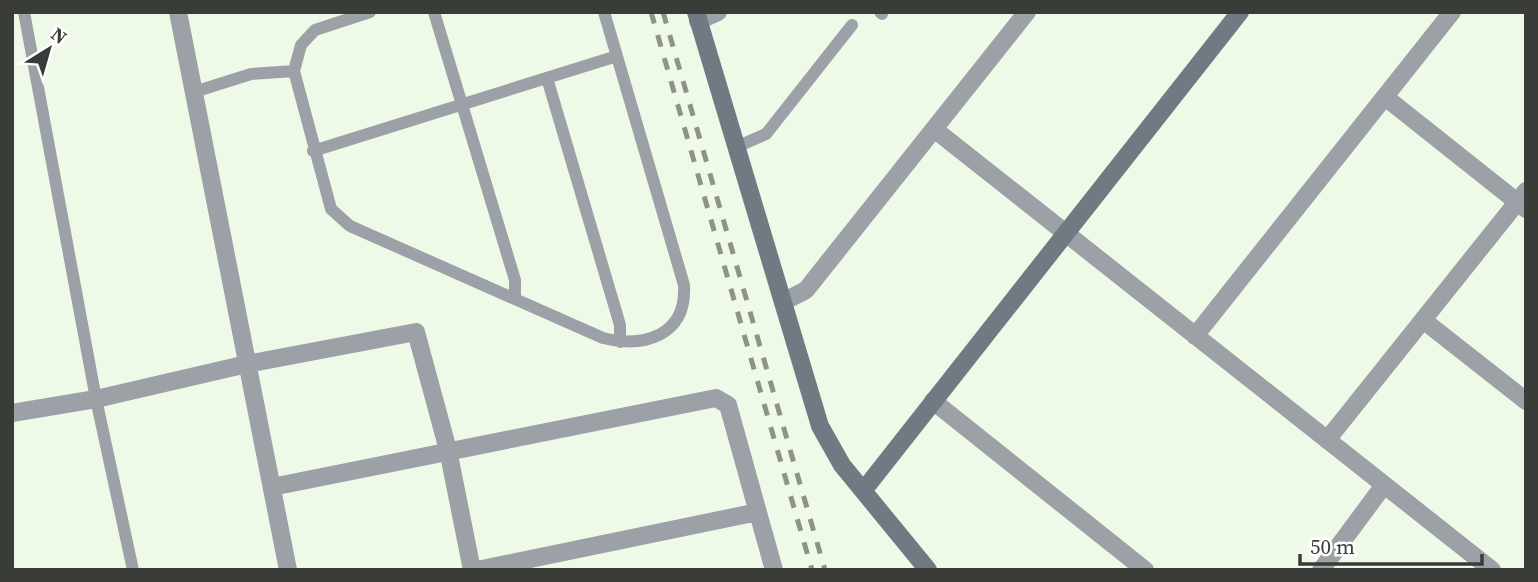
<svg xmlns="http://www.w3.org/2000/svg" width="1538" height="582" viewBox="0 0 1538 582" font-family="'Source Serif 4',serif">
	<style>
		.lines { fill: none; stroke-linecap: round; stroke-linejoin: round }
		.lane { stroke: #9ca1a7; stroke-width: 12 }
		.street { stroke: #9ca1a7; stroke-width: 18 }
		.secondary { stroke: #717982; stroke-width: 18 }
		.rail { stroke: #8d9388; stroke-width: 5; stroke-dasharray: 12 12; stroke-linecap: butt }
	</style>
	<rect width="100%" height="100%" fill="#eff9e7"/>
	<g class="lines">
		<path class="lane" d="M24,12L96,399L133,570
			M370,12L315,30L301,45L294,71L331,209L350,226L603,338C644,348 687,336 684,285L604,12
			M434,12L515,280V299
			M880,12L882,14
			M547,78L620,325V342
			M194,92L251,74L294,71
			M736,147L766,134L852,25
			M313,151L617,56"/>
		<path class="street" d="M178,12L288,570
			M698,21L718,12
			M1385,97L1526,209
			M934,129L1492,570
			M783,302L806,290L1027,12
			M1423,320L1526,401
			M1195,336L1452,12
			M933,401L1145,570
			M12,413L96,399L247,364L416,332L448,450L472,570
			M1327,440L1526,191
			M272,487L716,398L728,405L774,570
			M477,570L758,512
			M1321,570L1384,485"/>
		<path class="secondary" d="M696,12L820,426L842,465L928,570
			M863,491L1240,12"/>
		<path class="rail" d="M651,12L812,570
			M663,12L825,570"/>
	</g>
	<rect width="1538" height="582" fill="none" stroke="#3a3d37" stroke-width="28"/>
	<g transform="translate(49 49) rotate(37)" stroke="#ffffff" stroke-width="5" paint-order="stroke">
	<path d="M0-5L12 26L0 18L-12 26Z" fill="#3a3d37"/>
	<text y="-10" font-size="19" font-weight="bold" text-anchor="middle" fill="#3a3d37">N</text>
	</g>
	<path d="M1300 554v10h182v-10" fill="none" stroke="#3a3d37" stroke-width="3.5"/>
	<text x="1310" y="554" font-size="21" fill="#3a3d37" stroke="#ffffff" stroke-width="5" paint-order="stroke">50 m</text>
</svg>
